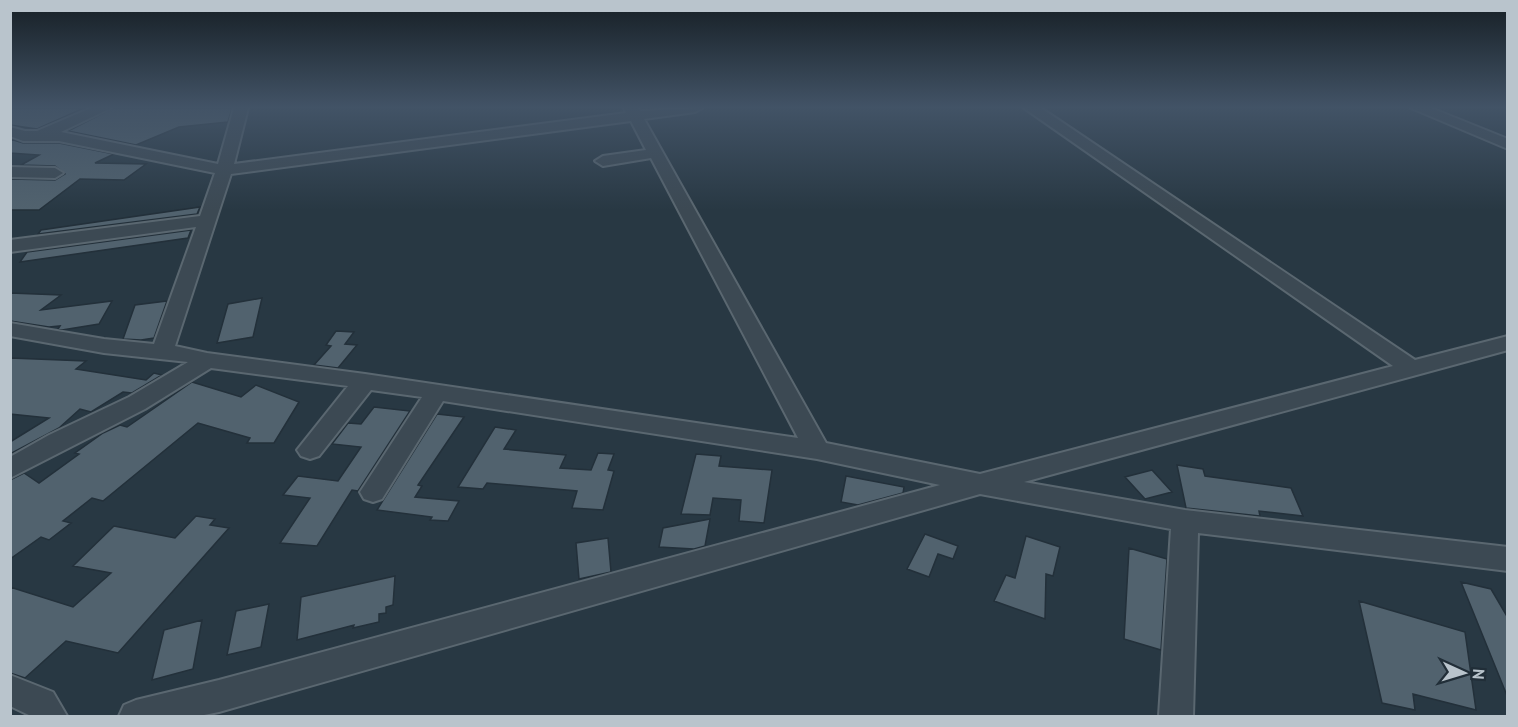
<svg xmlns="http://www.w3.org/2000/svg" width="1518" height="727" viewBox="0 0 1518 727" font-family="'PT Sans',sans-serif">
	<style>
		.building { fill: #51626e; stroke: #23303a; stroke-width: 1.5 }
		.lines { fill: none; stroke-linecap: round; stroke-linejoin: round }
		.minor-casing { stroke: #5a6770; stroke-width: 4 }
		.minor { fill: #3c4953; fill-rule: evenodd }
	</style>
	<rect width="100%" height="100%" fill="#283843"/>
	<path class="building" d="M10,108H84L37,129L10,125Z
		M113,108H232L228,122L179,127L136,145L68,131Z
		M10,139L23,143H59L114,154L95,163L146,164L124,180L80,179L39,210H10V179L55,180L65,174L55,166L21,165L39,155L10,153Z
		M200,207L197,214L38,234L41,230Z
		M191,230L188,238L20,262L27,252Z
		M10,293L61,295L41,310L112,301L99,324L62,330L58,329L60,326L49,327L10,321Z
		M262,298L253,337L217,343L228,304Z
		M167,301L154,338L141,340L123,339L135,305Z
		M336,331L354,332L345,344L357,345L338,368L314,365L331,346L326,345Z
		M10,358L86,361L76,369L146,380L154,373L162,375L132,393L123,392L91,412L80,409L59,428L10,454V442L49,418L10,414Z
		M192,382L241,397L256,385L299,402L274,443H247L250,438L198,423L103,501L92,498L63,521L71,523L49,540L41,537L10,559V480L24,473L39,483L79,454L75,453L103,433L120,425L127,427Z
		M374,407L410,411L358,491L352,490L317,546L280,543L310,498L283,495L298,476L338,481L361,447L332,444L348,423L361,424Z
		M437,414L464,417L418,485L422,486L415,497L459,501L448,521L430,520L432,517L377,510Z
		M495,427L516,430L504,449L566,455L560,468L591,470L598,453L614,454L608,470L614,471L603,510L572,508L577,491L487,483L483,489L458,487Z
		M696,454L721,456L719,466L772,470L764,523L739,521L741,500L713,498L710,515L681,514Z
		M1177,465L1203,469L1205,476L1291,488L1303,516L1259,511L1260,516L1186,508Z
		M1152,470L1172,492L1145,499L1125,477Z
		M846,476L904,487L903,493L858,505L841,502Z
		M196,516L215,519L210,525L229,528L118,653L66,641L25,678L10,673V587L73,607L111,573L73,566L114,526L175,538Z
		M710,519L705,546L694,549L659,547L663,528Z
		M925,534L958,546L953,559L938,554L929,577L907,569Z
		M1026,536L1060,547L1053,576L1046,574L1045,619L994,601L1006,575L1015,578Z
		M608,538L611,572L579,579L576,543Z
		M1129,548L1167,559L1161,650L1124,639Z
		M395,576L393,605L386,607V613L379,614V622L353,628L354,625L297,640L301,597Z
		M1461,582L1491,589L1508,618V698Z
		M1359,601L1465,632L1476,710L1413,694L1415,710L1382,703Z
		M269,604L261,647L227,655L236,611Z
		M202,620L193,669L152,680L164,630Z"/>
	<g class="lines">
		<g class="minor-casing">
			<path id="minor" d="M91,108H111L61,132L218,164L234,108H248L234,164L626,113L624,108H638L640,111L702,108L695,112L644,119L826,443L980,474L1393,366L1024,108H1041L1415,360L1508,336V350L1024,482L1185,510L1508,547V571L1198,533L1193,716H1159L1171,529L980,494L219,712L199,716H119L124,705L136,700L219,680L940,485L817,459L443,401L382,499L373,502L364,499L360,492L422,397L371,390L319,456L310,459L301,456L297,450L348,386L211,368L145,409L10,478V457L49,435L129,397L188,362L104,353L10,336V323L104,339L154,344L196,227L10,252V240L200,216L215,173L59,141H23L10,136V127L25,131H37ZM631,121L646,150L603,156L595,161L603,166L651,158L798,438L365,374L207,353L175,346L231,174Z
				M1411,108H1431L1508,139V149Z
				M10,167L55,168L63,173L55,178L10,177Z
				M10,675L53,692L67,716H31L10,706Z"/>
		</g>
		<use href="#minor" class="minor"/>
	</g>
	<linearGradient id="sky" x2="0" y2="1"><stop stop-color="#161f25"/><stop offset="0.51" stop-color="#425366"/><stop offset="1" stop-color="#425366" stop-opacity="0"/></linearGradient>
	<rect width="1518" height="210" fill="url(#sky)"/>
	<rect width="1518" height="727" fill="none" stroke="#b9c4cc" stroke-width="24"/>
	<g transform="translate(1464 673) rotate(94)" stroke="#212e38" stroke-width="4.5" paint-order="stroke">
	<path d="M0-4.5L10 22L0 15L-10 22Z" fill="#b9c4cc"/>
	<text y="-9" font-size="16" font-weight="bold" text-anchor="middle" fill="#b9c4cc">N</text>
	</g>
</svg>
